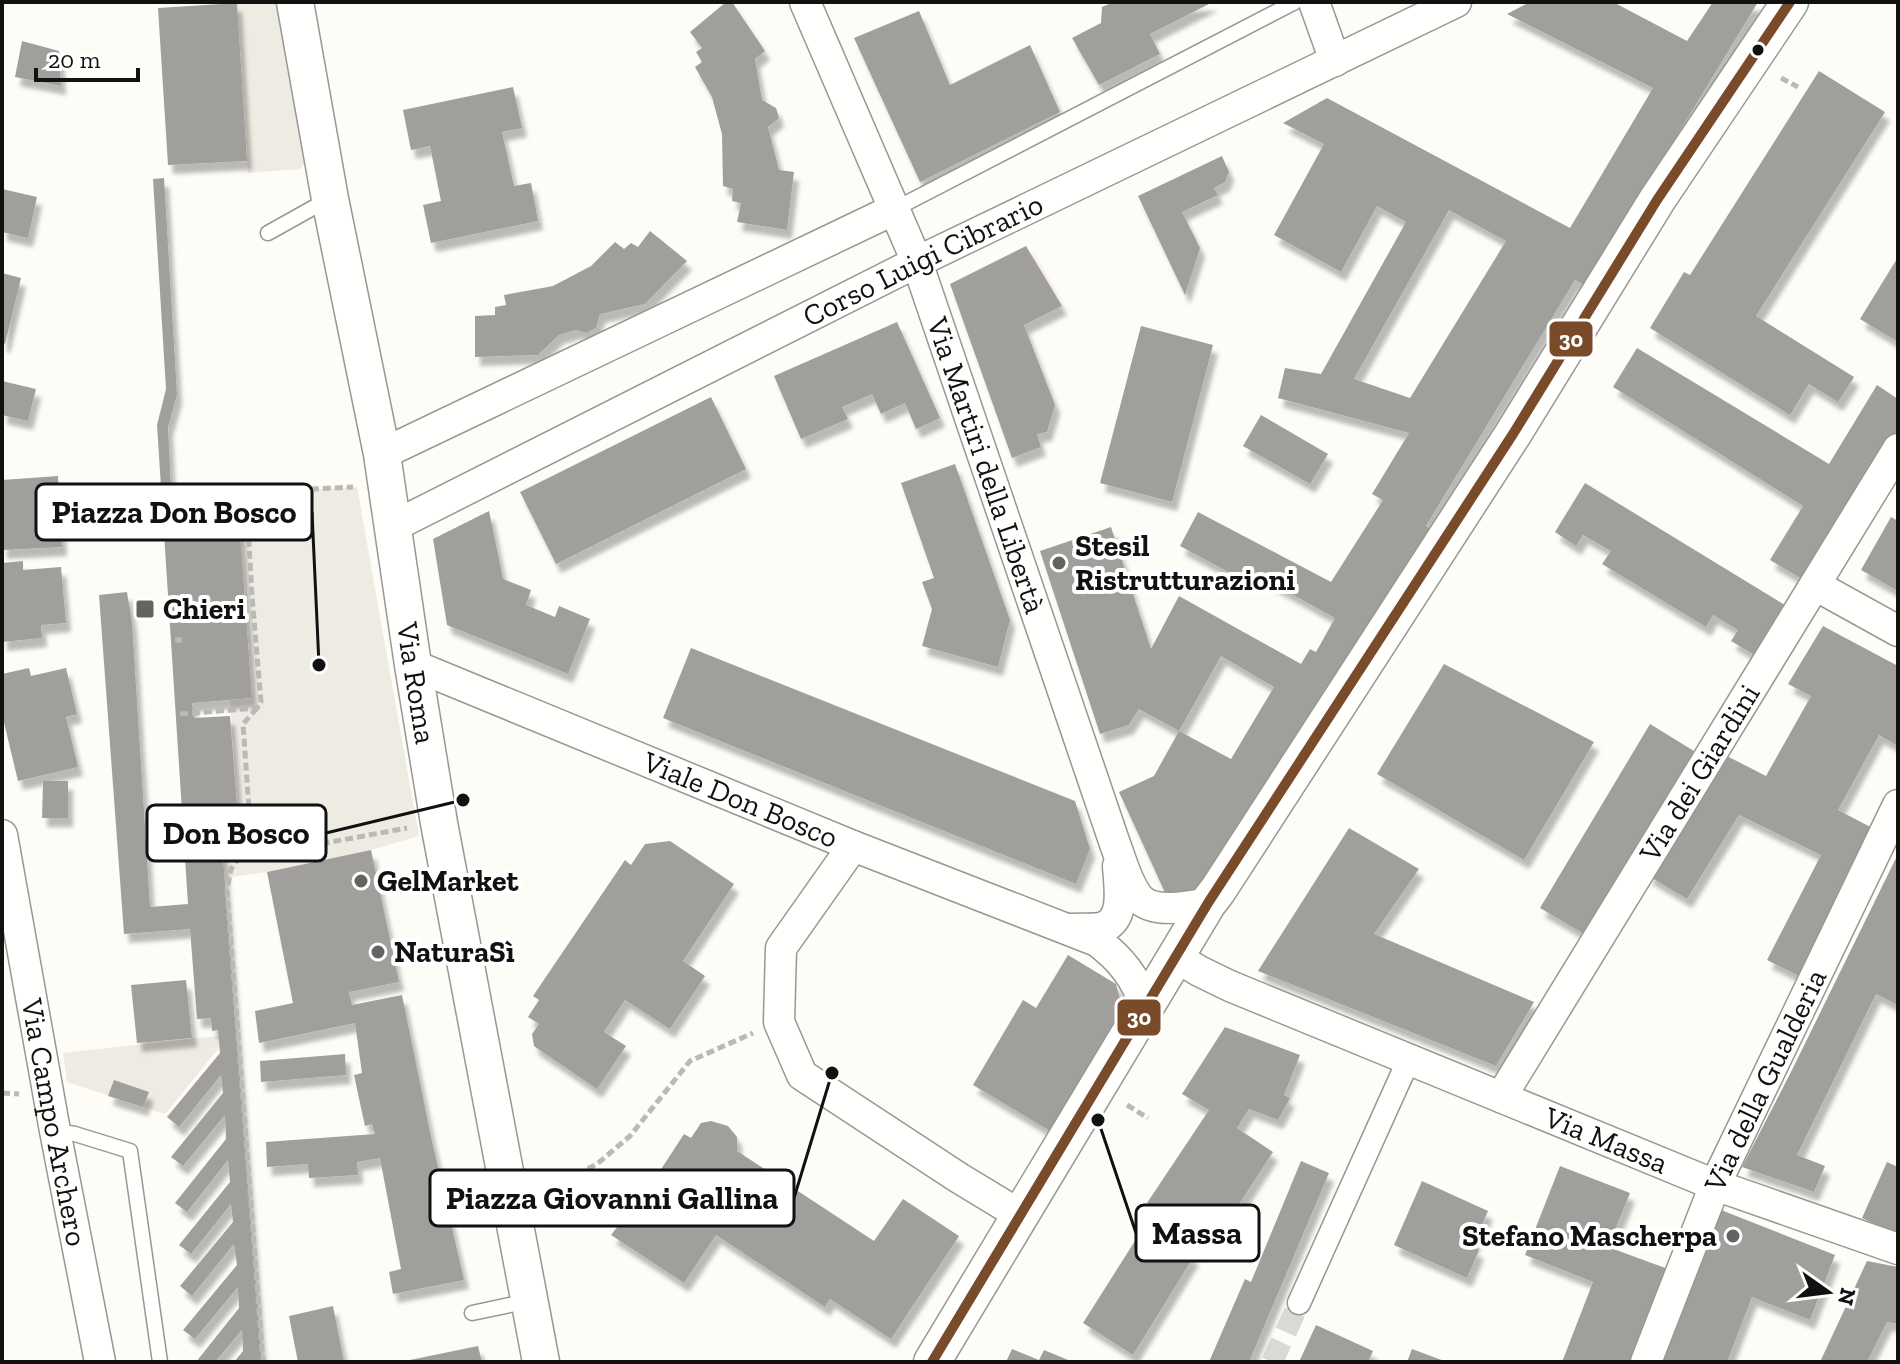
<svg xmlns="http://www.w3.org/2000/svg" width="1900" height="1364" viewBox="0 0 1900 1364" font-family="'Zilla Slab',serif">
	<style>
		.plaza { fill: #edebe2 }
		.building { fill: #a19f9c; fill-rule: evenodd; filter: url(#shadow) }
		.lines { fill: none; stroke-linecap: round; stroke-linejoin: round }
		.pedestrian-tunnel { stroke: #dad9d4; stroke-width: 22; stroke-dasharray: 22 11; stroke-linecap: butt }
		.service-casing { stroke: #979795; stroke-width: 17 }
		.pedestrian-casing { stroke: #979795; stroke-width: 25 }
		.minor-casing { stroke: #979795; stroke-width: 33 }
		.tertiary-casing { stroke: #979795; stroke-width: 39 }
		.path { stroke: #b9b9b8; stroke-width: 5; stroke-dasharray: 8 4; stroke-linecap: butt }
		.service { stroke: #fffffe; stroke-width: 14 }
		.pedestrian { stroke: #fffffe; stroke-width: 22 }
		.minor { stroke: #fffffe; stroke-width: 30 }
		.tertiary { stroke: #fffffe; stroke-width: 36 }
		.bus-1-casing { stroke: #fff; stroke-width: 16 }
		.bus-1 { stroke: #7a4b2a; stroke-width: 10 }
		.bus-dot { fill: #111; stroke: #fff; stroke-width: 3 }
		.poi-dot { fill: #646362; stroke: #fff; stroke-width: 3 }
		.labels { text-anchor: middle; stroke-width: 8; stroke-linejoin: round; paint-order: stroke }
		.street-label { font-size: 30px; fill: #111; stroke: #fff }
		.poi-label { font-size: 30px; font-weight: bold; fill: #111; stroke: #fff; text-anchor: start }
		.leader { fill: none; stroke: #111; stroke-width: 3 }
		.callout-dot { fill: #111; stroke: #fff; stroke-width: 3 }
		.callout { fill: #fff; stroke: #111; stroke-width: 3 }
		.callout-label { font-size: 32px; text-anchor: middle; font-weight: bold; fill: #111 }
		.line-badge { stroke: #fff; stroke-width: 3 }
		.badge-label { font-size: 22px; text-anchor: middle; font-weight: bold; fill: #fff }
	</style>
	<defs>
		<filter id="shadow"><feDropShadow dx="5" dy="9" stdDeviation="2" flood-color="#0004"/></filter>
	</defs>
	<rect width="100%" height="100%" fill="#fdfcf7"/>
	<path class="plaza" d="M237,2H276L307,161L300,169L248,173Z
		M357,487L419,836L371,850L267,872L224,878L221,832L239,830L230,700L252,698L238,504H246V493Z
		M219,1036V1048L165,1114L67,1082L63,1053Z"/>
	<path class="building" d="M726,2H732L765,51L755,59L762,100L776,108L779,118L768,127L779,170L794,172L787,230L737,222L741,203L732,201L733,189L723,186L722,134L712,97L695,67L702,62L696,52L702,48L690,32Z
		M1114,2H1213L1150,34L1160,54L1099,85L1072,38L1101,23L1102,7Z
		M1530,2H1613L1687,41L1713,2H1758L1586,286L1575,280L1426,526L1432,530L1204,886L1168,899L1119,792L1154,776L1179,731L1139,709L1129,725L1100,734L1040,551L1111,527L1151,649L1179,596L1301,664L1310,649L1316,652L1335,618L1248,570L1243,580L1180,546L1198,512L1331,582L1383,500L1372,494L1409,433L1278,398L1285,368L1321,374L1406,222L1377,206L1341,272L1274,235L1324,144L1283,123L1327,98L1570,228L1653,88L1507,14ZM1449,210L1506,241L1410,398L1354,379ZM1221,656L1274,687L1231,759L1179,731Z
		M237,3L247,161L168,165L158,8Z
		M919,11L950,85L1030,45L1060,112L920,182L854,38Z
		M22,41L59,51L61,86L15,77Z
		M1819,71L1885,112L1756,316L1854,377L1838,402L1809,384L1790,415L1650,328L1684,272L1690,275Z
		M513,87L522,128L502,132L514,186L531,183L538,221L431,243L423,205L441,201L430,146L411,150L403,110Z
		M1222,156L1229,172L1225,182L1214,188L1218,195L1182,212L1200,248L1185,295L1138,196Z
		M164,178L177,395L168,427L172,510L238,504L252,698L192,703L194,718L230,716L239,830L221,832L262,1362H234L243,1351L242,1330L215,1362H196L239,1308L238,1287L195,1339L183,1330L237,1265L234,1244L192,1296L180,1286L233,1222L231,1204L191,1254L179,1245L230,1182L228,1160L187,1212L175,1203L226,1139L225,1115L183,1166L171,1157L223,1093L221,1075L179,1127L167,1117L220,1053L218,1030L212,1031L211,1018L197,1019L190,929L124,934L99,595L127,592L132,623L150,907L188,904L157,425L166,389L153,179Z
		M2,189L37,197L28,238L2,232Z
		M650,231L687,261L645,304L600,314L596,328L587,333L576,330L559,335L538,355L475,357V316L495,315V307L506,305L504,295L553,286L591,266L615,242L624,249L631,243L638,247Z
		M1026,246L1062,306L1024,325L1055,405L1047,432L1037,434L1041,447L1012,458L950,284Z
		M1898,257V342L1860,319Z
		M2,273L21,278L5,344L2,343Z
		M897,322L940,418L916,429L905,403L881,414L872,394L842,407L848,419L801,439L774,376Z
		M1141,326L1213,345L1172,502L1100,483Z
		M1637,348L1829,464L1877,385L1898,399V434L1807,582L1770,560L1803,506L1613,387Z
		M2,381L36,389L28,421L2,415Z
		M711,397L746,469L556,564L520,492Z
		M1261,415L1328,454L1310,484L1243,446Z
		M955,464L1010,620L998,667L922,646L932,609L922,582L934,578L901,483Z
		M58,476L62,547L2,550V480Z
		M1585,483L1788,607L1758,657L1731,641L1738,630L1713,615L1706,627L1602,564L1611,551L1583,535L1576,546L1555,532Z
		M489,511L503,579L531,590L526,605L555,617L559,606L590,619L568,674L447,625L433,539Z
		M1891,517L1898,521V591L1861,570Z
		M23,561V570L61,567L66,623L41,625L42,638L2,642V563Z
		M1823,626L1898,666V746L1879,735L1838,810L1880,832L1807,980L1767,960L1821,855L1739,815L1687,899L1647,875L1723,754L1766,776L1811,696L1788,684Z
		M691,648L1075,801L1090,849L1076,884L663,718Z
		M1444,664L1594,742L1524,860L1377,774Z
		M29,668L31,676L66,668L77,714L66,717L78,767L18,781L2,714V674Z
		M1650,724L1694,751L1584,934L1540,908Z
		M43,781H68V818H42Z
		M1349,828L1419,869L1374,934L1534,1002L1496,1066L1258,971Z
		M670,841L734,884L683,961L705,976L670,1029L625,1000L604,1032L626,1046L597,1089L534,1046L532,1034L539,1024L528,1017L539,1000L533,996L625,860L631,865L645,844Z
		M371,850L399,982L349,992L352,1005L402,995L431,1137L464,1280L393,1294L389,1272L401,1269L380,1158L357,1162L358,1175L309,1178L308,1164L267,1167L266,1142L375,1134L372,1124L365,1126L354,1075L362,1073L355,1023L259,1043L255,1011L293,1003L267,872Z
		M1898,854V959L1896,964H1898V1005L1876,994L1797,1155L1825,1166L1814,1192L1742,1167L1792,1070Z
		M1068,955L1116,984L1123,1010L1050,1131L973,1085L1023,1000L1036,1008Z
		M186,980L192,1038L137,1043L131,985Z
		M1225,1027L1300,1055L1284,1095L1290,1098L1278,1120L1249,1109L1237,1128L1273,1152L1212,1246L1147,1203L1209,1110L1182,1094Z
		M345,1054L346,1075L261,1082L260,1061Z
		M114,1080L149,1092L143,1107L108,1096Z
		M711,1121L728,1126L737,1137V1151L874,1241L903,1199L959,1236L891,1339L830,1299L825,1307L716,1235L684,1283L611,1235L618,1226L612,1222L629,1196L639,1203L684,1134L691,1138L701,1123Z
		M1301,1161L1329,1173L1249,1362H1209L1245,1279L1251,1282Z
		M1887,1162L1898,1167V1235L1862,1218Z
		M1560,1166L1630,1193L1608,1247L1668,1269L1633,1362H1562L1593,1282L1525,1255Z
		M1422,1181L1488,1211L1472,1247L1479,1250L1467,1278L1394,1245Z
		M1721,1210L1835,1255L1810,1320L1752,1297L1727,1362H1660Z
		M1145,1225L1194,1256L1133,1355L1083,1323Z
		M1867,1261L1898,1267V1324L1887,1322L1867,1362H1820Z
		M333,1306L344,1362H298L289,1316Z
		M1316,1325L1373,1351L1368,1362H1299Z
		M478,1346L482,1362H406L405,1361Z
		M1012,1349L1039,1360L1044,1350L1073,1362H1006Z
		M1412,1349L1447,1362H1407Z"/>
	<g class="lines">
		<path class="pedestrian-tunnel" d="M1272,1362L1299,1303"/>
		<g class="service-casing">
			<path id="service" d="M895,209L1295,2
				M268,233L327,200
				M55,1131L75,1134L130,1151L160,1362
				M472,1313L529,1301"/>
		</g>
		<g class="pedestrian-casing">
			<path id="pedestrian" d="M1299,1303L1409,1059"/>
		</g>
		<g class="minor-casing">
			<g id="minor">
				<path id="s1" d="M805,2L917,262L1115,844C1122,862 1127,884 1139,898C1152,914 1190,907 1208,903"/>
				<path d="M1314,2L1335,61"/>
				<path d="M382,454L895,209"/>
				<path id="s2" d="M394,526L917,262L1456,2"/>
				<path d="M1815,585L1898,631"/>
				<path id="s3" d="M413,665L853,846L1097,941C1121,959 1136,978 1145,1006"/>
				<path id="s4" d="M2,835L55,1131L100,1362"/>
				<path d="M853,846L781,948L779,1022L802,1075L959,1178L1020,1215"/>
				<path d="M1071,929C1081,928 1095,930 1104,927C1126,918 1119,885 1118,866"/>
				<path id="s5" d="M1176,957L1199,971L1230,986L1715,1185L1898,1249"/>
				<path id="s6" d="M1501,1097L1898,449"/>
				<path id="s7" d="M1646,1362L1715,1185L1898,805"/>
			</g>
		</g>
		<g class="tertiary-casing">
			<g id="tertiary">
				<path id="s8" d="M295,2L330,199L382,454L413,665L439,823L541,1362"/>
				<path d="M932,1362L1208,903L1218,890L1513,434L1657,200L1790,2"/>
			</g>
		</g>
		<path class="path" d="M1781,78L1798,87
			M167,496L353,487
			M175,640H182
			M257,708L243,724L250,824L246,847L231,869L227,890L263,1362
			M180,714L257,708L261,702L252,596L246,493
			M239,859L407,828
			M2,1093L19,1094
			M1127,1105L1148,1118
			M543,1185L564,1181L597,1164L630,1136L690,1061L753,1033"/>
		<use href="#service" class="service"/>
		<use href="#pedestrian" class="pedestrian"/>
		<use href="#minor" class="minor"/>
		<use href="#tertiary" class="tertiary"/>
		<g class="bus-1-casing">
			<path id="bus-1" d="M932,1362L1208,903L1513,434L1657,200L1790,2"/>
		</g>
		<use href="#bus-1" class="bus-1"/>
	</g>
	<circle class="bus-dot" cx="1758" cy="50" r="7"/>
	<g class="poi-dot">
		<circle cx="1059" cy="563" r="8"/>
		<rect x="135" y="599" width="20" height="20" rx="4"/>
		<circle cx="361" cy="881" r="8"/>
		<circle cx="378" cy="952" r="8"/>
		<circle cx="1733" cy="1236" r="8"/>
	</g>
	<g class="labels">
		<g class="street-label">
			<text dy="10" stroke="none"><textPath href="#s2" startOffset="592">Corso Luigi Cibrario</textPath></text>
			<text dy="10" stroke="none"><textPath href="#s1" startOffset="498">Via Martiri della Libertà</textPath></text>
			<text dy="10" stroke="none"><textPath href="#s8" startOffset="692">Via Roma</textPath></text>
			<text dy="10" stroke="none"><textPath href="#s6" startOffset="380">Via dei Giardini</textPath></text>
			<text dy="10" stroke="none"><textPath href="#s3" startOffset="354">Viale Don Bosco</textPath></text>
			<text dy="10" stroke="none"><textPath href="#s7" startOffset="306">Via della Gualderia</textPath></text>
			<text dy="10" stroke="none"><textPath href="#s4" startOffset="292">Via Campo Archero</textPath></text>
			<text dy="10" stroke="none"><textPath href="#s5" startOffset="468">Via Massa</textPath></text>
		</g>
		<g class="poi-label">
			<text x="1075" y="556">Stesil<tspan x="1075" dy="34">Ristrutturazioni</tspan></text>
			<text x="163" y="619">Chieri</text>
			<text x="377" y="891">GelMarket</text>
			<text x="394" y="962">NaturaSì</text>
			<text x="1717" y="1246" text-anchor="end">Stefano Mascherpa</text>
		</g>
	</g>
	<path class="leader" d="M319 665L312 512M463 800L326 833M832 1073L794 1198M1098 1120L1136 1233"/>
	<g class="callout-dot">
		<circle cx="319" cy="665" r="8"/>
		<circle cx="463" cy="800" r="8"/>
		<circle cx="832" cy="1073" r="8"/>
		<circle cx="1098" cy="1120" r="8"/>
	</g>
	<g class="callout">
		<rect x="36" y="484" width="276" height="56" rx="8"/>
		<rect x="147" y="805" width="179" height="56" rx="8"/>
		<rect x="430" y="1170" width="364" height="56" rx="8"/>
		<rect x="1136" y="1205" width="123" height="56" rx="8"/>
	</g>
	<g class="callout-label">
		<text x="174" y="523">Piazza Don Bosco</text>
		<text x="236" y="844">Don Bosco</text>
		<text x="612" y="1209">Piazza Giovanni Gallina</text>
		<text x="1197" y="1244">Massa</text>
	</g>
	<g class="line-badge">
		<rect x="1548" y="320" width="46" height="38" rx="8" fill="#7a4b2a"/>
		<rect x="1116" y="998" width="46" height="39" rx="8" fill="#7a4b2a"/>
	</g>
	<g class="badge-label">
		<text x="1571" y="347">30</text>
		<text x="1139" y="1025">30</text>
	</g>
	<rect width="1900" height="1364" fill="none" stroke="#111111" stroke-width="8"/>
	<g transform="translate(1828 1292) rotate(104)" stroke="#ffffff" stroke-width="6" paint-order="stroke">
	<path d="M0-6L14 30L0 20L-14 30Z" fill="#111111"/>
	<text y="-12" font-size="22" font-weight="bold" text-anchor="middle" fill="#111111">N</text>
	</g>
	<path d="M36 68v12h102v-12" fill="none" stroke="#111111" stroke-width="4"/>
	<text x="48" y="68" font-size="24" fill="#111111" stroke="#ffffff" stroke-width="6" paint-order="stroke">20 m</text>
</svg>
